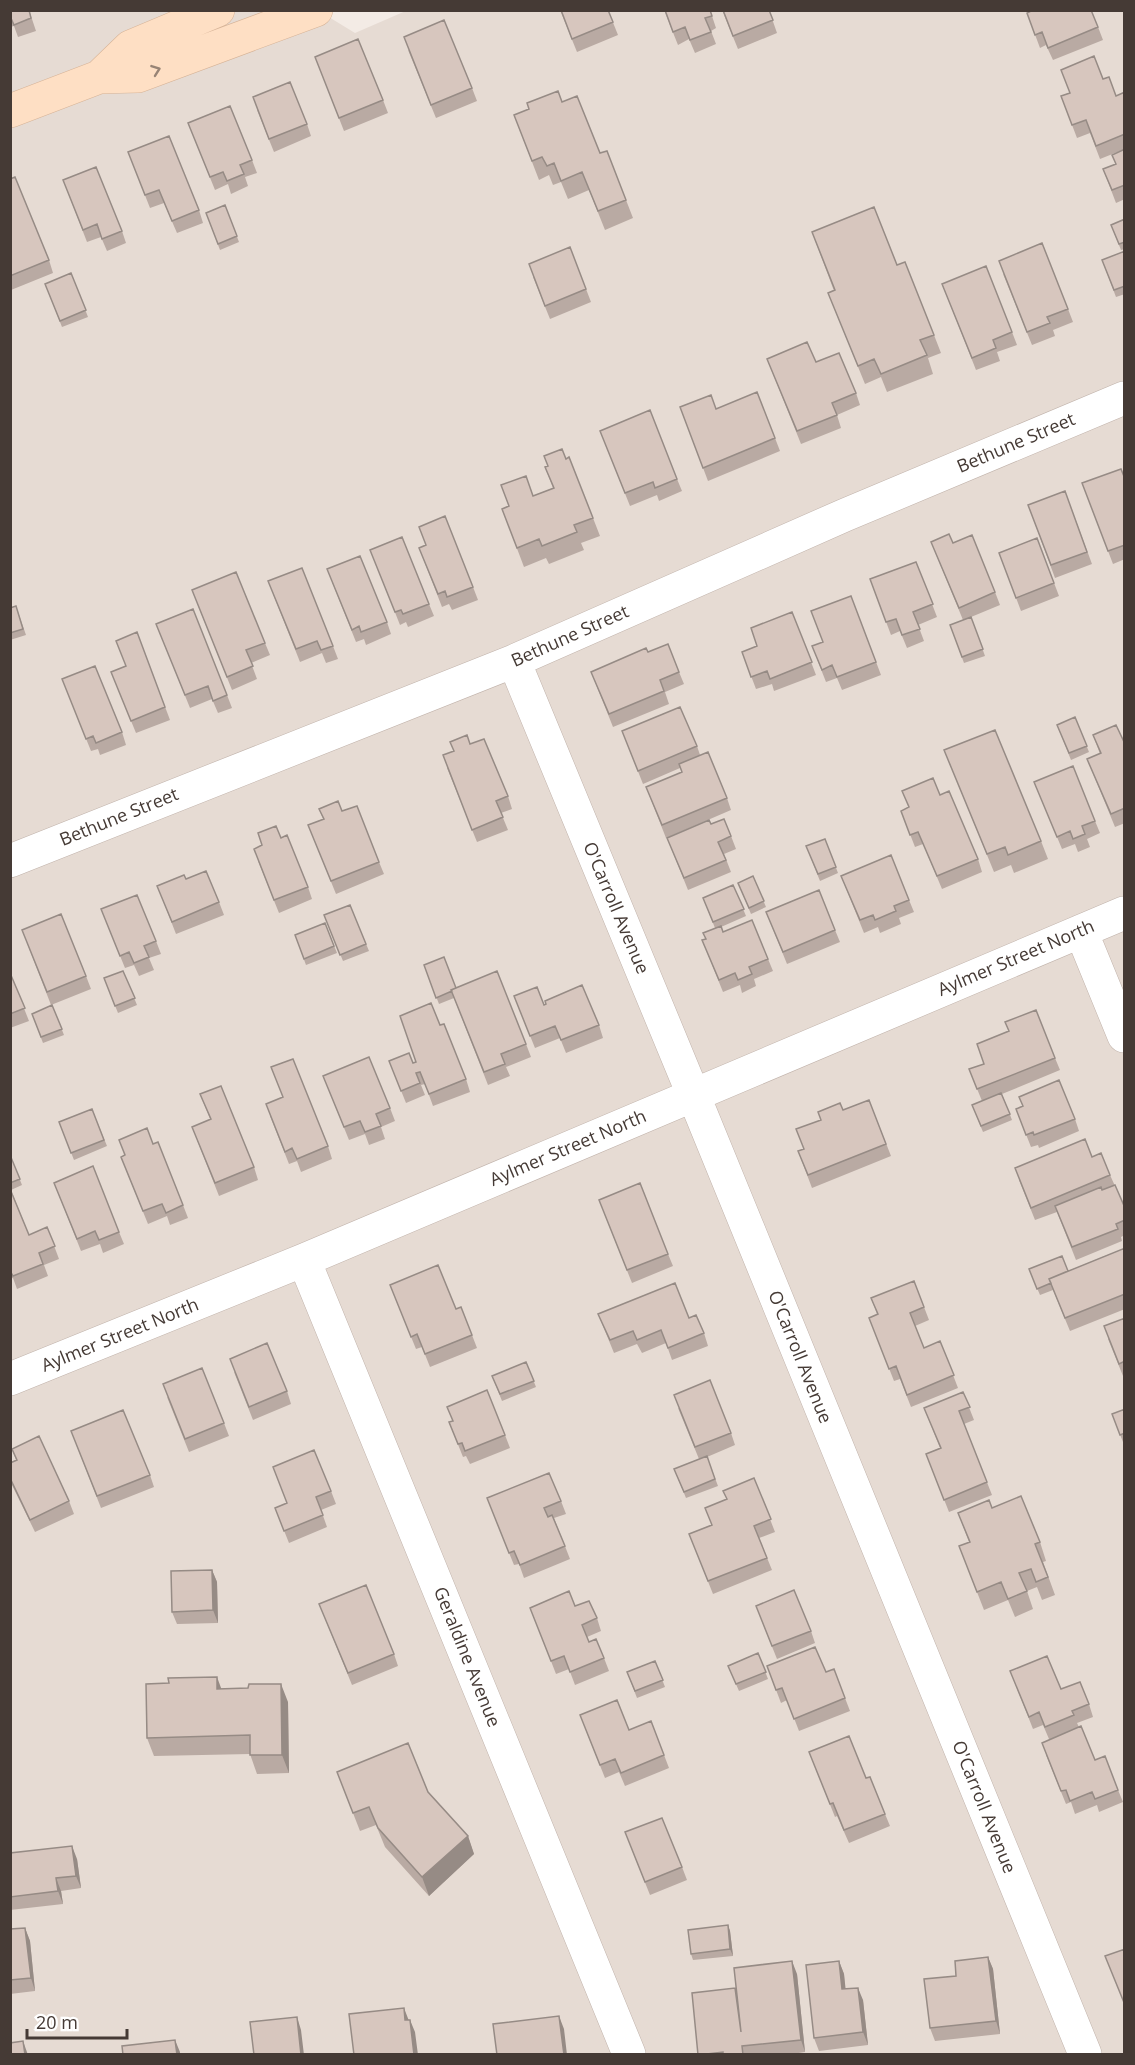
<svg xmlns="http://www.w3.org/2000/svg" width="1135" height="2065" viewBox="0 0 1135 2065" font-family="'Open Sans',sans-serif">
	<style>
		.residential { fill: #e6dbd3 }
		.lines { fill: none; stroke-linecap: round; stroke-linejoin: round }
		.street-casing { stroke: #c1b3ab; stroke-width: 34 }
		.secondary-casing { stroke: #d6b397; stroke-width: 34 }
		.street { stroke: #fff; stroke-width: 33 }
		.secondary { stroke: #fedfc4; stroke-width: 33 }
		.wall { fill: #b9aaa3 }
		.shaded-wall { fill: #968b85 }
		.building { fill: #d7c6be; stroke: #968b85; stroke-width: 1.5 }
		.oneway { stroke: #988475 }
		.labels { text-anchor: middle; stroke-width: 4.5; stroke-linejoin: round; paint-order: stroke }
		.street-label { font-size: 18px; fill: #453a35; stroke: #fff }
	</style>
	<rect width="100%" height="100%" fill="#f3ebe5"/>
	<path class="residential" d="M408,10L1124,11V2054H11V11H319L355,33Z"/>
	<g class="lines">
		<g class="street-casing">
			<path id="street" d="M514,661L693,1094L1085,2054
				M10,861L514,661L845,515L1124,398
				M1081,931L1124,1036
				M304,1260L629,2054
				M10,1379L304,1260L1124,913"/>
		</g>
		<g class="secondary-casing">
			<path id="secondary" d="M99,77L130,47L218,10
				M10,111L99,77L138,76L316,10"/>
		</g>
		<use href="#street" class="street"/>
		<use href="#secondary" class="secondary"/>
	</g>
	<path class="wall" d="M10,10H29L36,31L18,37L14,26L10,27Z
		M560,10H608L618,35L577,52Z
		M664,10H710L716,28L711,31L716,44L695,53L689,39L678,45Z
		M722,10H769L777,33L738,49Z
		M1027,13L1098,27L1103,40L1053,60L1046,45L1040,48Z
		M408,50L472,88L477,101L436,118Z
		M315,57L383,100L388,113L344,131Z
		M1103,79L1116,96L1125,92V149L1100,159L1090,133L1077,138L1061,96Z
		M562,102L600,153L626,200L633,218L605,230L589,190L568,199L561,182L553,185L549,175L539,180L514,115Z
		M257,110L307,124L311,136L274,152Z
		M188,123L252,160L257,173L245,177L248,186L231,194L228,184L215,190Z
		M1125,149V199L1116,203L1103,169L1116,165Z
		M128,152L199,210L203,223L177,233L164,203L150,208Z
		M10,179L49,260L53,273L11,290Z
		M63,180L122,231L126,243L107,251L101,237L87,242Z
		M225,205L239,242L220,250L206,213Z
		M1125,219V249L1121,250L1111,225Z
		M812,232L897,265L934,335L941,353L928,358L933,374L887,392L881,377L865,384L828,293L834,291Z
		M1125,251V294L1116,297L1102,260Z
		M71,273L88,317L62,327L45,284Z
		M1003,274L1068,309L1073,322L1053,330L1055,336L1032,345Z
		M533,277L586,289L591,302L550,319Z
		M942,284L1012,332L1017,345L997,352L1000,361L976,370Z
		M767,359L816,362L856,393L860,405L837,415L841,428L801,444Z
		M680,407L716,409L775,438L780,451L708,481Z
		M600,431L677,479L682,491L659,501L657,495L630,506Z
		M544,456L593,518L600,536L581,543L584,550L549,564L546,558L524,567L502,509L509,506L501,485L533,496L553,488L545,467L548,466Z
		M1125,479V559L1113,564L1082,483Z
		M1065,491L1092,564L1055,578L1028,505Z
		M1037,538L1059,596L1021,611L999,553Z
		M931,542L953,543L995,592L1000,605L971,617L985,656L964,663L950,625L963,620Z
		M419,548L473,587L478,600L452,610L449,604L442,607Z
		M375,562L429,604L434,616L408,627L406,622L400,625Z
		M916,562L937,617L918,625L924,641L907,648L900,631L891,635L870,579Z
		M332,582L387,622L391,634L366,645L364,639L356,642Z
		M273,594L333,646L338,659L326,663L322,653L300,662Z
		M851,596L881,675L842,690L837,678L826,682L817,659L823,642Z
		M197,603L265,643L270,655L251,663L257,679L232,690Z
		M16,606L26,635L10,640V608Z
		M792,612L816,675L774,691L772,684L756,689L742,652L757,646Z
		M156,624L227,695L232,708L218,713L212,699L190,708Z
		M137,632L170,720L136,733L111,672L126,666Z
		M648,652L679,672L684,684L665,692L669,704L613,727L591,672Z
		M62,679L122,732L126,745L100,755L98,749L91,751Z
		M1075,717L1089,752L1071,760L1057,725Z
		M622,731L697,746L700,755L727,798L731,810L666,838L646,787L682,772L680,768L643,784Z
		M1093,735L1125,744V823L1115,827L1087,759L1100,754Z
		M470,744L508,796L512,809L501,813L508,830L477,842L447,768Z
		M944,750L1041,841L1048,859L1014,873L1011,865L994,872Z
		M1034,782L1095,821L1100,833L1087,839L1090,847L1078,852L1075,844L1062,849Z
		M940,795L978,859L982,872L942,889L923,844L915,847L901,811Z
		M319,809L342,811L379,862L384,874L336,894L308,825L323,819Z
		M711,824L731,836L736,849L724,854L731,872L688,890L667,838Z
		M281,838L308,887L312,899L279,913L258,861Z
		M825,839L838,873L820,881L806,846Z
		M753,876L766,907L751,914L738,883Z
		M841,876L909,900L914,912L899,918L901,924L880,933L878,927L864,933Z
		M186,879L219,902L224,915L176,934L162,898Z
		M733,885L746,916L721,927L723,932L768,959L773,971L754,979L756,986L742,993L740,985L723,992L702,940L706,939L703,933L715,928L703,898Z
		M350,905L369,951L343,961L324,915Z
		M101,909L156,941L161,954L149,958L154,970L139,976L134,965L125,968Z
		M766,912L835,930L840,942L787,964Z
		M325,923L337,953L306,965L295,935Z
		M27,943L86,976L91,989L51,1005Z
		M424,965L456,988L526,1044L531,1057L506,1067L510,1076L488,1085L454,998L439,1004Z
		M123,971L137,1005L118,1013L104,978Z
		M10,973L29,1021L10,1028Z
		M514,996L544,1005L599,1025L603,1038L566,1053L560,1038L535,1048Z
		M52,1005L64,1035L43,1043L32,1014Z
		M1005,1022L1055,1058L1060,1070L1002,1094L1012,1120L983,1132L972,1105L982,1101L969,1069L984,1064L1009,1031Z
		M440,1025L466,1079L470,1092L433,1106L425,1084L421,1085L425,1095L406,1103L394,1073L416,1062Z
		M271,1067L328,1146L332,1159L301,1172L297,1161L289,1164L270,1116L283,1097Z
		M323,1076L390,1108L395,1121L381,1127L385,1139L369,1145L365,1134L349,1140Z
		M200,1094L254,1167L258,1180L219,1196L197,1140L210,1119Z
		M1019,1097L1075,1119L1079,1131L1039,1148L1038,1145L1031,1147L1016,1109L1023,1106Z
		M869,1100L891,1156L812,1188L798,1151L803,1149L820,1120Z
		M92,1109L107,1146L74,1160L59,1122Z
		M153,1144L183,1205L188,1218L170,1225L167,1216L148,1224L126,1170Z
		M10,1155L22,1185L11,1190L29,1235L47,1227L59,1259L44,1265L48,1276L17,1289L13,1278L10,1279Z
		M1092,1157L1110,1175L1125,1208V1235L1121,1237L1122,1241L1076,1260L1057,1212L1035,1220L1019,1180Z
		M54,1183L119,1232L124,1244L103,1253L100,1244L81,1251Z
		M604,1213L668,1254L673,1266L632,1283Z
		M1125,1248V1309L1070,1331L1053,1290L1040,1295L1029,1269L1068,1271Z
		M390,1285L456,1309L472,1335L477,1348L430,1367L422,1347L416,1349Z
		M871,1298L924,1307L929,1320L915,1326L924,1348L940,1341L958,1388L911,1407L900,1379L894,1381L874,1330L877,1314Z
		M598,1314L689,1318L704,1333L708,1346L672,1360L666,1343L642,1353L637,1344L614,1353Z
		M1125,1318V1376H1123L1108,1339Z
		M526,1362L536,1387L502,1401L492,1376Z
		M234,1372L287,1391L291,1404L253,1420Z
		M963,1392L974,1420L964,1424L992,1495L949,1512L926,1454L940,1448L924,1408Z
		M167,1397L224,1423L229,1436L189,1452Z
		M678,1408L731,1433L735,1445L707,1457L718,1486L686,1498L674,1469L699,1459Z
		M1125,1409V1447L1117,1427Z
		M449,1422L505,1435L510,1448L470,1464L466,1456L463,1457Z
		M76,1444L150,1475L154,1487L101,1508Z
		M12,1449L69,1501L74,1514L35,1532L10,1481V1463L16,1460Z
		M754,1478L775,1532L759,1538L772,1570L713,1594L689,1534L711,1525L726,1499Z
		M331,1491L336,1504L321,1510L327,1527L289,1543L275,1508Z
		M561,1501L566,1514L554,1518L570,1559L524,1578L519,1564L514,1565L492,1511Z
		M992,1508L1040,1542L1046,1561L1043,1562L1055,1595L1042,1600L1037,1587L1027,1591L1033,1609L1015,1617L1008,1600L984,1610L959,1546L969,1542L958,1513Z
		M212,1570L217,1582L218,1623L177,1624L172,1612Z
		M319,1604L394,1654L398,1666L352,1685Z
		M575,1606L597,1618L601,1631L587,1637L589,1642L604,1658L609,1671L575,1685L569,1669L556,1674L535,1620Z
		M761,1619L811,1631L815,1643L777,1659Z
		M758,1653L768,1679L739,1691L728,1666Z
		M655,1661L665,1687L637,1698L627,1672Z
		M767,1666L826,1672L845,1698L850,1711L799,1731L787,1700L781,1703Z
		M1010,1671L1061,1689L1089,1704L1093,1717L1077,1723L1095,1760L1118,1790L1123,1802L1099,1812L1097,1805L1075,1814L1071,1802L1066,1804L1046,1755L1049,1739L1043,1725L1033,1729Z
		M221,1689L288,1702L289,1773L257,1774L250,1754L154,1756L147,1738Z
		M651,1721L669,1768L625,1786L619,1772L605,1778L585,1728L629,1730Z
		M809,1752L866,1778L885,1814L890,1826L849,1843L837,1816L835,1817Z
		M337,1772L428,1792L468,1836L474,1854L429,1896L385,1847L376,1825L360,1831Z
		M630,1845L682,1867L687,1880L650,1895Z
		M10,1853L77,1859L81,1888L61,1891L63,1904L10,1910Z
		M728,1925L730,1931L733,1956L693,1960L691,1954Z
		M25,1928L30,1941L35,1991L10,1994V1929Z
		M988,1957L993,1969L1000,2034L935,2041L930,2028L956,1976Z
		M839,1961L844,1974L845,1989L863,2000L868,2045L819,2051L814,2038Z
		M797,1974L805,2052L786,2055H698L737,1994Z"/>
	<path class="shaded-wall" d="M212,1570L217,1582L218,1623L213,1610Z
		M217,1677L224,1696L217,1689Z
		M281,1684L288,1702L289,1773L282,1755Z
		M468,1836L474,1854L429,1896L422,1877Z
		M72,1846L77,1859L81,1888L76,1876Z
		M56,1878L61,1891L63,1904L58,1891Z
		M728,1925L730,1931L733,1956L730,1949Z
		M25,1928L30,1941L35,1991L31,1978Z
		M988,1957L993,1969L1000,2034L996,2021Z
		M792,1961L797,1974L805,2052L801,2040Z
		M839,1961L844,1974L847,2002L842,1989Z
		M858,1988L863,2000L868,2045L863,2032Z
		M404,2008L409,2021L405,2020Z
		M559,2016L564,2029L567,2055H564Z
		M297,2017L301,2030L304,2055H301Z
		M410,2020L415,2032L418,2055H414Z
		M175,2040L180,2052V2055H177Z
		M23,2041L28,2055H25Z"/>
	<path class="building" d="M10,10H29L31,18L14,25L10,16Z
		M561,10H608L613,22L572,39Z
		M665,10H710L712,16L705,18L711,32L690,40L685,27L673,32Z
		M723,10H769L773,20L733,36Z
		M1033,10H1091L1098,27L1048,48L1042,32L1035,35L1027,13Z
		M444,20L472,88L431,105L404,37Z
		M358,39L383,100L339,118L315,57Z
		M1094,56L1103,79L1109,77L1116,96L1125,92V134L1096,146L1086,120L1072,125L1061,96L1070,93L1061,70Z
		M290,82L307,124L269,139L253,97Z
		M558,91L562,102L577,96L600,153L607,151L626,200L598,211L582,172L561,181L554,163L547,166L542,157L532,161L514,115L529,109L527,103Z
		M230,106L252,160L240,165L244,174L227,181L223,172L210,177L188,123Z
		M169,136L199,210L172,221L159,190L145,195L128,152Z
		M1125,149V185L1112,190L1103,169L1116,164L1112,155Z
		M96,167L122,231L102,239L97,224L83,230L63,180Z
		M15,177L49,260L10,276V179Z
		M225,205L237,236L218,244L206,213Z
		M874,207L897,265L905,262L934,335L920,340L927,355L881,374L874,359L858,366L828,293L835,290L812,232Z
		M1125,219V242L1119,244L1111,225Z
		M1042,243L1068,309L1047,317L1050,323L1027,332L999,261Z
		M570,247L586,289L545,306L529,264Z
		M1125,251V286L1114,290L1102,260Z
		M986,266L1012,332L993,340L996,348L972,358L942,284Z
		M71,273L86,310L60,321L45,284Z
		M807,342L816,362L839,353L856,393L832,403L837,415L797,431L767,359Z
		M757,392L775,438L703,468L680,407L711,395L716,409Z
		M650,410L677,479L655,488L653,482L625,493L600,431Z
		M562,449L566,459L569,457L593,518L574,525L577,532L542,546L539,539L517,548L502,509L509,506L501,485L526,476L533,496L554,488L545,467L548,466L544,456Z
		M1121,469L1125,479V545L1108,551L1082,483Z
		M1065,491L1087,552L1051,565L1028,505Z
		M445,516L473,587L447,597L445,591L438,594L419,548L426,545L419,527Z
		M949,534L953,543L972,535L995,592L959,608L931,542Z
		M402,537L429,604L403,614L401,610L395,612L370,550Z
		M1037,538L1054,583L1016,598L999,553Z
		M360,556L387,622L361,632L359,626L352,630L327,569Z
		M916,562L933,604L913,612L920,629L902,635L896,619L886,622L870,579Z
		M302,568L333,646L321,650L317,641L296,649L268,581Z
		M236,572L265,643L246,650L253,666L227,677L192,590Z
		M851,596L876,662L837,677L832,665L822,670L812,646L823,642L811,611Z
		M16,606L23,629L10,633V608Z
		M193,609L227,695L213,701L208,686L185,695L156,624Z
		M792,612L812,662L770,679L767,671L751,677L742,652L757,646L751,628Z
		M971,617L983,649L962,657L950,625Z
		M137,632L165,707L131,721L111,672L126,666L116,641Z
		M668,644L679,672L660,680L664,691L609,714L591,672L646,648L648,652Z
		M95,666L122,732L96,743L93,736L86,739L62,679Z
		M680,707L697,746L638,771L622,731Z
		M1075,717L1087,746L1069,753L1057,725Z
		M1116,725L1125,744V808L1111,814L1087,759L1101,753L1093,735Z
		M995,730L1041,841L1008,855L1005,847L987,854L944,750Z
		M467,735L470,744L484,739L508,796L496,801L503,817L472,830L443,755L454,751L450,742Z
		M708,752L727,798L662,825L646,787L682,772L679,764Z
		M1073,766L1095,821L1082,826L1085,834L1073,839L1070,831L1057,837L1034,782Z
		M933,778L940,795L949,791L978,859L937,876L918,832L910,835L901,811L909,807L902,791Z
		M338,801L342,811L357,806L379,862L331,881L308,825L324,819L319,809Z
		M724,819L731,836L718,842L726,860L684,878L667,838L709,820L711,824Z
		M276,826L281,838L287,835L308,887L274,900L254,849L262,845L258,833Z
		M825,839L836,867L818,874L806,846Z
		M891,855L909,900L894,906L896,911L875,920L873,915L860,920L841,876Z
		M206,871L219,902L172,922L157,886L184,875L186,879Z
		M753,876L764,901L749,908L738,883Z
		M733,885L744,909L713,922L703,898Z
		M819,890L835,930L783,952L766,912Z
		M137,895L156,941L144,946L149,957L134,963L129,952L120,956L101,909Z
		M350,905L366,944L340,955L324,915Z
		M61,914L86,976L47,992L22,930Z
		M752,920L768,959L749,967L752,974L738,980L735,973L719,980L702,940L706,939L703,933L721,926L723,932Z
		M325,923L334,946L304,959L295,935Z
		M444,957L456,988L451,990L452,991L436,998L424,965Z
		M123,971L135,998L115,1006L104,978Z
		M497,971L526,1044L501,1054L505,1064L484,1072L451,990Z
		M10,973L25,1008L10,1014Z
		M582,985L599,1025L561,1040L555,1026L530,1036L514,996L537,987L544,1005L546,1004L545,1001Z
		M431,1003L440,1025L444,1024L466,1079L429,1094L420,1072L416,1073L420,1083L401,1091L389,1061L409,1053L413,1063L416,1062L400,1016Z
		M52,1005L62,1029L41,1037L32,1014Z
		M1036,1010L1055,1058L977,1089L969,1069L984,1064L977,1044L1009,1031L1005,1022Z
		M369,1057L390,1108L376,1114L381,1126L365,1132L360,1121L344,1127L323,1076Z
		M293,1059L328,1146L297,1159L292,1148L285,1152L266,1104L283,1097L271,1067Z
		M1059,1080L1075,1119L1034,1135L1033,1132L1026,1135L1016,1109L1023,1106L1019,1097Z
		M221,1086L254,1167L215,1183L192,1127L211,1119L200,1094Z
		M1001,1093L1010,1114L981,1126L972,1105Z
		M869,1100L886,1144L808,1175L798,1151L804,1149L796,1129L821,1120L818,1112L840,1103L843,1110Z
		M92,1109L104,1140L71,1153L59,1122Z
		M147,1128L153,1144L158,1142L183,1205L166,1213L162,1204L143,1211L121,1157L125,1155L119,1140Z
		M1085,1139L1092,1157L1101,1153L1110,1175L1031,1208L1015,1168Z
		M10,1155L20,1179L10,1183Z
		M93,1166L119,1232L99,1240L95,1231L77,1239L54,1183Z
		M640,1183L668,1254L627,1270L599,1200Z
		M1115,1185L1125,1208V1220L1116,1224L1118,1229L1072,1247L1055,1206L1101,1187L1102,1190Z
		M10,1189L29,1235L47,1227L55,1246L39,1253L43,1264L13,1276L10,1271Z
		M1125,1248V1294L1065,1318L1049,1279Z
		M1062,1256L1068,1271L1049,1279L1051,1283L1037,1289L1029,1269Z
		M438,1265L456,1309L461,1307L472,1335L425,1354L417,1334L411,1337L390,1285Z
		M914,1281L924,1307L910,1313L924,1348L940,1341L954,1375L907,1395L896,1366L889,1369L869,1318L878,1314L871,1298Z
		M675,1283L689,1318L696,1315L704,1333L668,1348L661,1330L637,1340L633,1331L610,1340L598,1314Z
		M1125,1318V1361L1119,1364L1104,1326Z
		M267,1343L287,1391L249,1407L230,1359Z
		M526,1362L534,1381L500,1394L492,1376Z
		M202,1368L224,1423L185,1439L163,1384Z
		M710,1380L731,1433L695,1447L674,1395Z
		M487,1390L505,1435L465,1451L462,1443L458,1444L449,1422L453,1421L447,1407Z
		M963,1392L970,1407L959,1411L987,1482L944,1500L926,1454L941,1448L924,1408Z
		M1125,1409V1433L1120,1435L1112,1414Z
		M123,1410L150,1475L97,1496L71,1431Z
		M39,1436L69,1501L30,1520L10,1478V1463L17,1460L12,1449Z
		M314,1450L331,1491L316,1497L323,1515L284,1531L275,1508L287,1503L273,1467Z
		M707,1456L715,1479L684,1492L674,1469Z
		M549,1473L561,1501L544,1508L548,1517L552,1515L565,1546L520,1565L514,1551L509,1553L487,1498Z
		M754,1478L771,1519L754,1526L767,1558L708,1581L689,1534L712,1525L705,1508L727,1499L723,1491Z
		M1021,1496L1040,1542L1035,1544L1048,1577L1036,1582L1031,1569L1019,1573L1027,1591L1008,1599L1001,1582L977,1592L959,1546L970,1542L958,1513L989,1500L992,1508Z
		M212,1570L213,1610L172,1612L171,1571Z
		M366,1585L394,1654L348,1673L319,1604Z
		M794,1590L811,1631L772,1646L756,1606Z
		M569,1591L575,1606L589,1601L597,1618L582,1625L589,1642L596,1639L604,1658L570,1672L564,1656L551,1661L530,1608Z
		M815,1647L826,1672L834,1669L845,1698L794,1719L782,1688L776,1690L767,1666Z
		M758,1653L766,1672L736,1684L728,1666Z
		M1047,1656L1061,1689L1080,1682L1089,1704L1072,1711L1074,1715L1045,1727L1039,1712L1029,1717L1010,1671Z
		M655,1661L663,1680L635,1691L627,1672Z
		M217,1677V1689L248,1688L249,1684H281L282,1755H250V1735L147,1738L146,1684L169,1683L168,1678Z
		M617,1700L629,1730L651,1721L664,1755L621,1773L615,1759L600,1765L580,1715Z
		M1081,1726L1095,1760L1105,1756L1118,1790L1095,1799L1092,1792L1070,1801L1066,1790L1061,1791L1042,1743Z
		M849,1736L866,1778L870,1777L885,1814L844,1830L833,1803L830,1804L809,1752Z
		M408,1743L428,1792L468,1836L422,1877L378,1828L369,1807L353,1813L337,1772Z
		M662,1818L682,1867L645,1882L625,1832Z
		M72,1846L76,1876L56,1878L58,1891L10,1897V1853Z
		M728,1925L730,1949L691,1954L688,1930Z
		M25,1928L31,1978L10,1980V1929Z
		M1125,1949V2005L1105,1956Z
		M988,1957L996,2021L930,2028L924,1979L956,1976L955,1961Z
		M792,1961L801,2040L742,2046L743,2055H723V2052L698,2055L692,1993L735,1988L741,2032L734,1968Z
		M839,1961L842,1989L858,1988L863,2032L814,2038L806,1965Z
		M404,2008L405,2020H410L414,2055H354L349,2014Z
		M559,2016L564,2055H497L493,2024Z
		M297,2017L301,2055H254L250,2022Z
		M175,2040L177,2055H123L122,2046Z
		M23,2041L25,2055H10V2043Z"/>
	<defs><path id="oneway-chevron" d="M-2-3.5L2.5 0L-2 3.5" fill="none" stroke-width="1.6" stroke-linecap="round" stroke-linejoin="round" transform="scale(1.5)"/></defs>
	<use class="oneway" href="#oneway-chevron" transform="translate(156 70) rotate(-20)"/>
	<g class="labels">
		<g class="street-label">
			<text transform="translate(1016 443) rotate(-23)" y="6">Bethune Street</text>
			<text transform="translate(570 636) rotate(-24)" y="6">Bethune Street</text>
			<text transform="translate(119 817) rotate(-22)" y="6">Bethune Street</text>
			<text transform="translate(616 908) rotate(67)" y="6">O'Carroll Avenue</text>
			<text transform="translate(1016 958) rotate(-23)" y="6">Aylmer Street North</text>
			<text transform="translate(568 1148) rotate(-23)" y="6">Aylmer Street North</text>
			<text transform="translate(120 1335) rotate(-22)" y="6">Aylmer Street North</text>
			<text transform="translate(800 1357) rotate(68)" y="6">O'Carroll Avenue</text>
			<text transform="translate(467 1657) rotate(68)" y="6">Geraldine Avenue</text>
			<text transform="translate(984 1807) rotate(68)" y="6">O'Carroll Avenue</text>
		</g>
	</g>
	<rect width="1135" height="2065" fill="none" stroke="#453a35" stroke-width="24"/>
	<path d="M27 2029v9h100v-9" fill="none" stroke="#453a35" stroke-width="3"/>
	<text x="36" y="2029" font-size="18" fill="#453a35" stroke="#ffffff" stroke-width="4.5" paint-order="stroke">20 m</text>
</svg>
